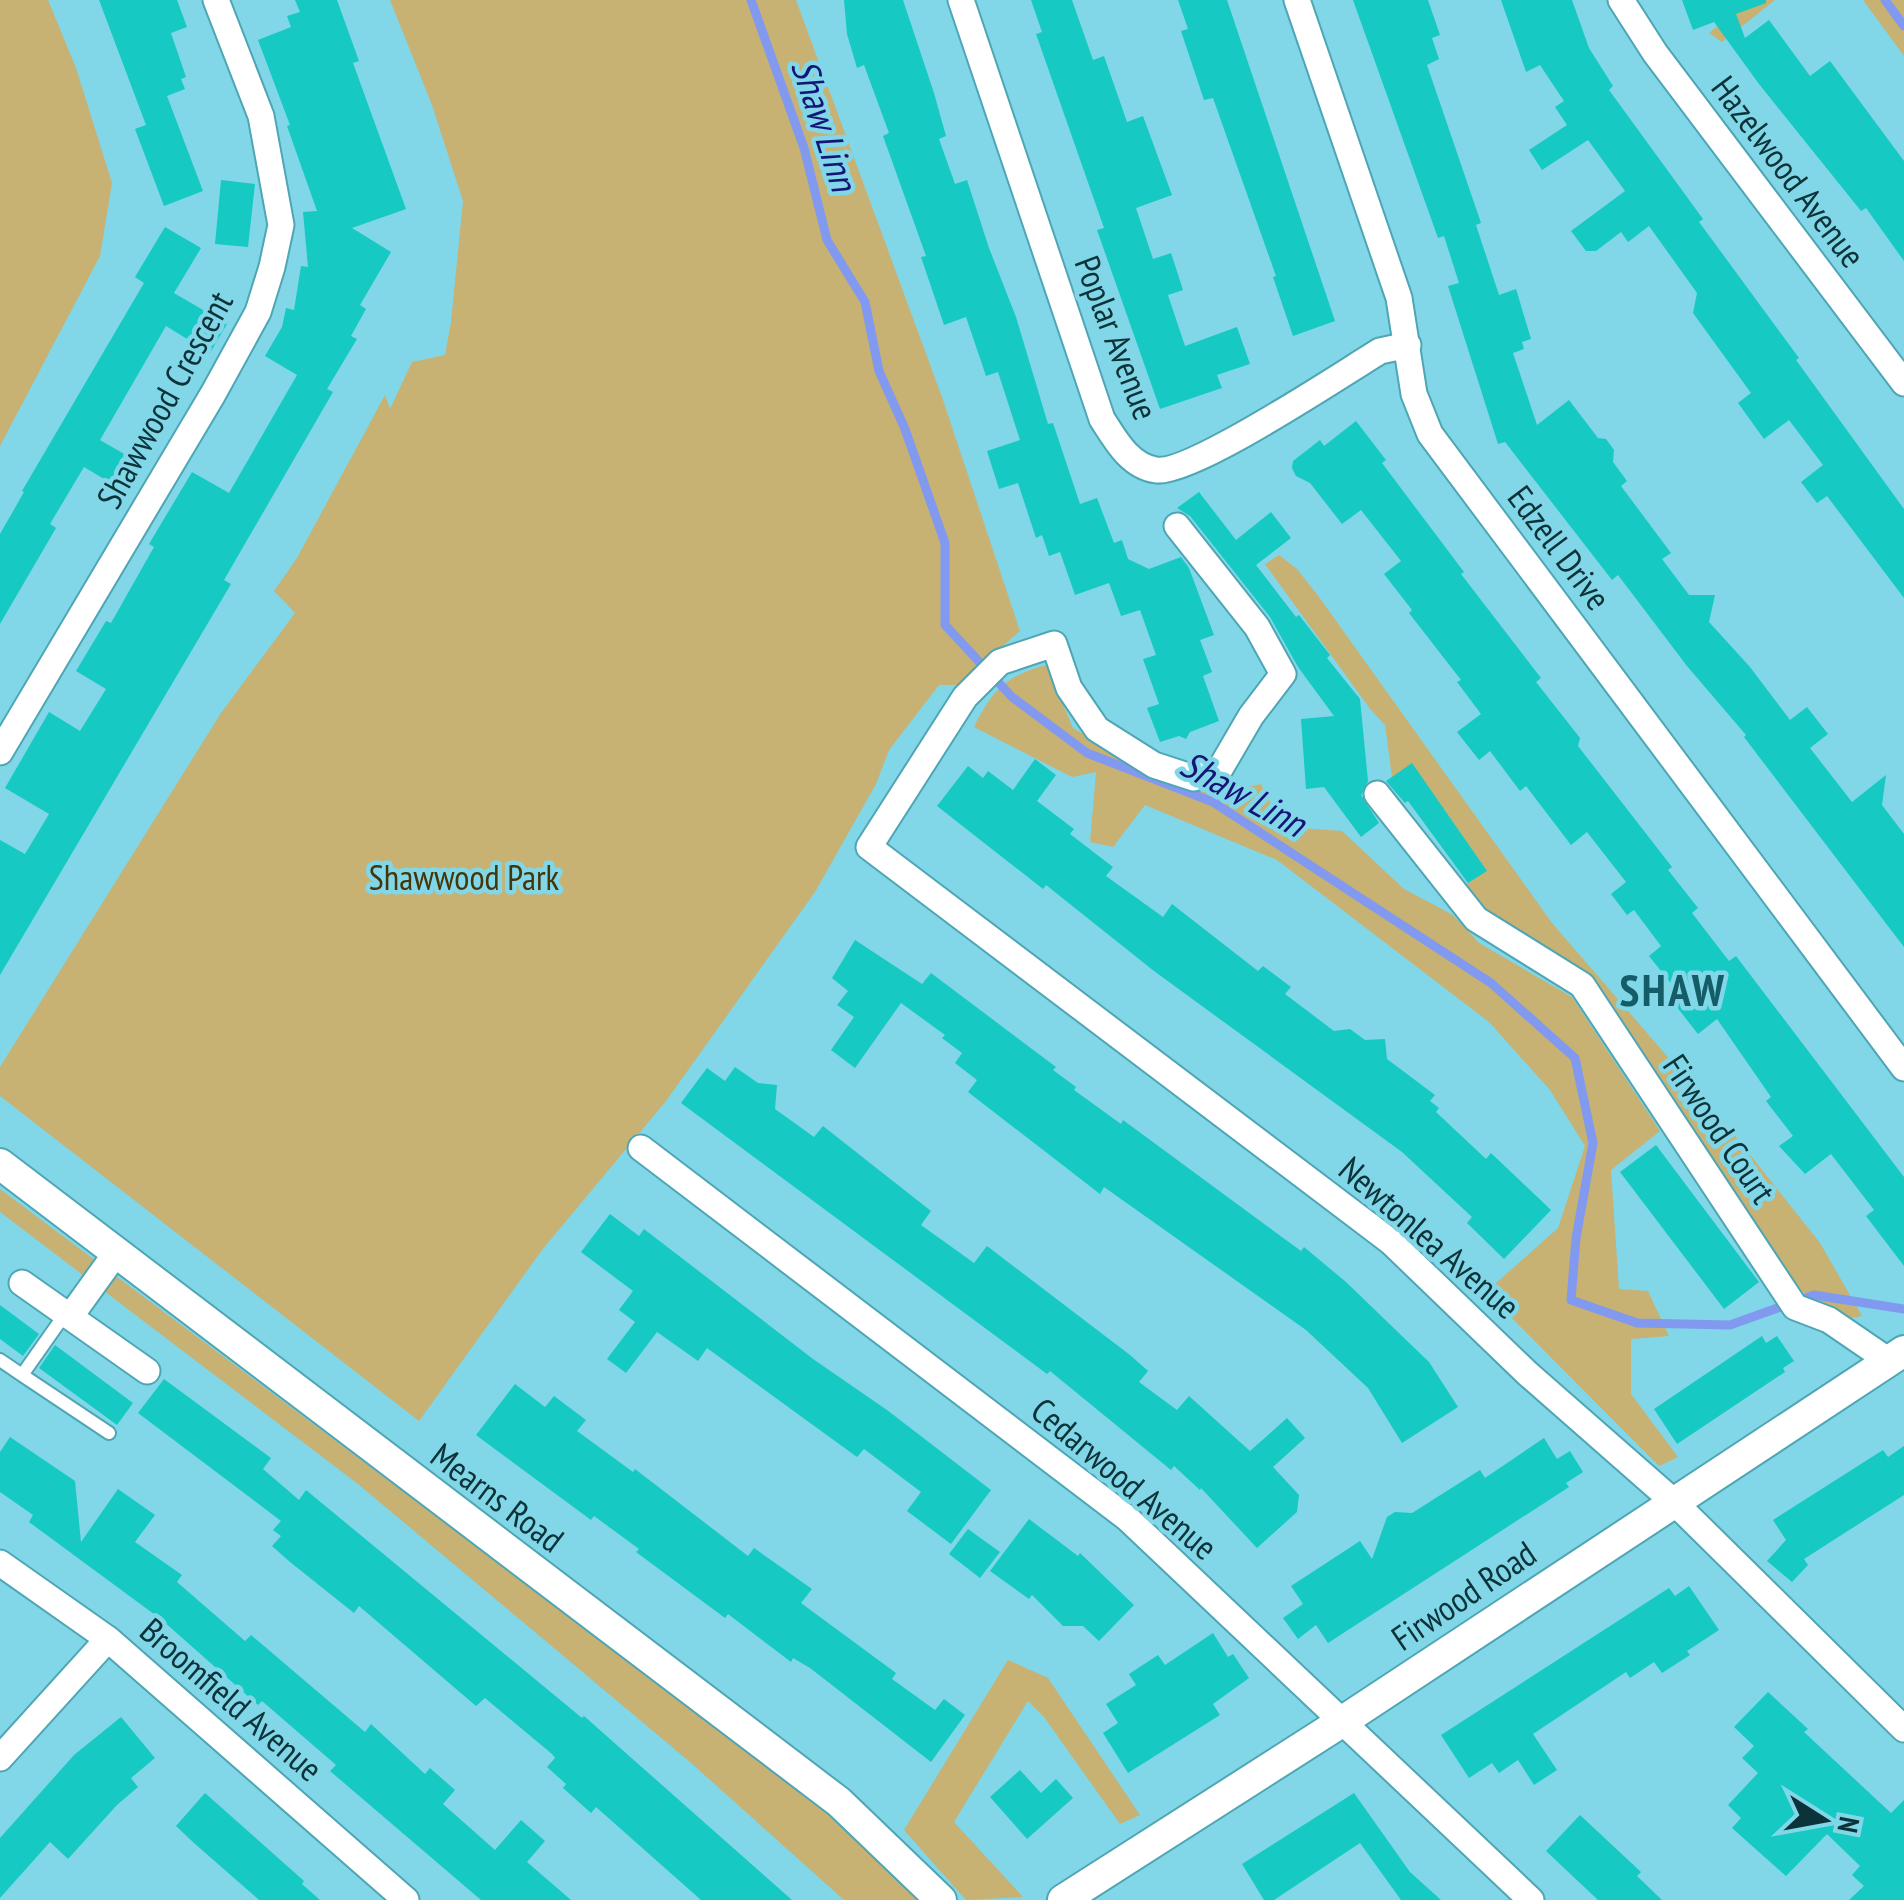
<svg xmlns="http://www.w3.org/2000/svg" width="1904" height="1900" viewBox="0 0 1904 1900" font-family="'PT Sans Narrow',sans-serif">
	<style>
		.green { fill: #c7b173 }
		.lines { fill: none; stroke-linecap: round; stroke-linejoin: round }
		.stream { stroke: #819aef; stroke-width: 9 }
		.building { fill: #16c9c3 }
		.service-casing { stroke: #4ea6b5; stroke-width: 16 }
		.minor-casing { stroke: #4ea6b5; stroke-width: 29 }
		.tertiary-casing { stroke: #4ea6b5; stroke-width: 34 }
		.service { stroke: #fff; stroke-width: 12 }
		.minor { stroke: #fff; stroke-width: 25 }
		.tertiary { stroke: #fff; stroke-width: 30 }
		.labels { text-anchor: middle; stroke-width: 9; stroke-linejoin: round; paint-order: stroke }
		.street-label { font-size: 35px; fill: #0c3339; stroke: #81d7e7 }
		.park-label { font-size: 35px; fill: #443609; stroke: #81d7e7 }
		.water-label { font-size: 38px; font-style: italic; fill: #141577; stroke: #81d7e7 }
		.district-label { font-size: 45px; font-weight: bold; letter-spacing: 2.5px; fill: #145c68; stroke: #81d7e7 }
	</style>
	<rect width="100%" height="100%" fill="#81d7e7"/>
	<path class="green" d="M0,0H48L76,68L112,183L100,256L0,446Z
		M390,0H796L943,400L1020,631L958,685H939L889,750L876,784L815,892L666,1101L542,1250L419,1421L0,1096V1067L221,713L295,613L274,591L297,558L385,395L390,409L412,362L445,355L451,322L463,201L432,105Z
		M1749,0H1775L1722,42L1709,33Z
		M1863,0H1904V56Z
		M1279,555L1297,569L1319,597L1552,923L1724,1122L1820,1243L1862,1316L1845,1319L1797,1288L1587,977L1492,919L1466,885L1486,870L1412,764L1392,777L1385,725L1371,710L1265,564Z
		M1046,665L1073,728L1120,757L1214,795L1261,784L1274,811L1302,828L1342,831L1404,889L1453,915L1479,943L1572,997L1660,1131L1611,1170L1619,1289L1648,1291L1669,1336L1631,1339V1394L1678,1457L1659,1466L1486,1292L1558,1228L1585,1146L1550,1090L1489,1022L1277,860L1145,805L1113,847L1090,842L1096,772L1072,777L974,727C992,691 1005,676 1046,665Z
		M0,1189L821,1805L924,1900H844L690,1762L358,1484L0,1212Z
		M1008,1660L1048,1678L1140,1815L1120,1824L1044,1717L1028,1701L954,1822L1023,1897L966,1900L904,1830Z"/>
	<g class="lines">
		<path class="stream" d="M751,0L804,148L827,240L865,302L879,371L905,429L945,543V625L1012,697L1087,753L1213,802L1491,983L1575,1058L1593,1143L1576,1238L1571,1300L1637,1323L1730,1325L1814,1295L1904,1309
			M1885,0L1904,26"/>
	</g>
	<path class="building" d="M99,0H177L187,27L171,33L186,77L181,79L185,89L167,96L203,191L164,206L135,129L146,125Z
		M295,0H337L359,61L353,63L406,209L352,228L391,252L360,305L366,309L351,336L357,339L327,389L333,392L224,580L231,584L218,606L0,975V840L25,854L49,814L5,788L49,712L80,731L106,689L76,671L106,621L111,623L154,547L149,544L192,472L229,493L297,375L265,356L282,327L286,308L294,310L301,266L308,267L303,212L317,211L287,126L290,125L258,40L291,27L287,16L300,12Z
		M844,0H903L934,93L946,136L939,139L955,184L967,180L989,248L1016,317L1048,424L1053,423L1080,504L1097,498L1114,543L1122,540L1128,559L1149,569L1181,557L1189,568L1214,635L1200,640L1212,672L1203,676L1219,721L1190,732L1186,739L1179,736L1160,742L1147,708L1159,704L1143,659L1156,655L1140,610L1121,616L1109,583L1075,595L1060,552L1049,556L1042,535L1036,538L1018,483L999,489L987,451L1020,440L998,372L986,376L966,317L944,325L921,257L926,256L883,136L889,133L864,65L857,68L847,34Z
		M1031,0H1072L1093,60L1104,56L1127,122L1143,116L1172,195L1136,208L1153,259L1171,253L1183,290L1168,295L1185,346L1237,327L1250,364L1217,375L1222,388L1160,409L1097,230L1104,228L1036,34L1042,32Z
		M1178,0H1227L1335,321L1293,336L1273,277L1276,276L1213,98L1204,100L1181,31L1188,29Z
		M1353,0H1428L1440,35L1432,38L1439,59L1427,65L1481,223L1476,225L1499,295L1516,289L1531,339L1522,342L1524,349L1513,353L1537,425L1569,400L1598,438L1606,439L1614,450L1613,462L1627,481L1621,486L1671,553L1662,559L1689,595H1715L1709,622L1750,667L1790,720L1807,707L1828,734L1810,748L1852,802L1886,775L1882,805L1904,834V947L1744,737L1746,735L1687,666L1618,575L1612,580L1505,442L1498,444L1448,286L1459,283L1444,236L1438,238Z
		M1501,0H1572L1589,48L1613,86L1609,90L1703,219L1699,222L1702,226L1799,358L1796,360L1904,509V598L1827,496L1817,503L1801,482L1823,465L1789,420L1764,439L1738,403L1751,393L1693,313L1697,293L1649,226L1628,242L1621,232L1596,251H1586L1571,231L1625,191L1588,140L1542,170L1529,150L1567,125L1555,107L1564,101L1540,65L1526,72Z
		M1682,0H1766V3L1736,14L1745,38L1769,20L1810,76L1830,61L1904,161V261L1866,208L1861,211L1759,84L1714,22L1693,30Z
		M221,180L255,184L248,247L215,244Z
		M165,227L201,248L174,293L227,324L210,353L166,326L100,440L140,463L124,491L84,467L50,524L56,528L0,624V534L24,492L22,491L144,283L135,277Z
		M1356,421L1386,460L1382,463L1464,572L1461,574L1541,678L1536,682L1580,738L1578,746L1672,867L1668,870L1698,908L1692,913L1729,961L1736,956L1904,1177V1266L1866,1216L1874,1210L1831,1154L1805,1174L1779,1146L1793,1136L1766,1101L1771,1097L1717,1019L1698,1034L1665,992L1673,986L1649,956L1661,946L1634,910L1627,915L1611,894L1626,882L1587,832L1571,845L1526,786L1520,791L1490,751L1479,760L1457,732L1481,714L1457,682L1461,680L1409,613L1412,610L1384,574L1401,561L1361,510L1342,524L1310,483L1296,476L1292,468L1293,461L1320,440L1324,446Z
		M1199,492L1236,540L1271,512L1291,538L1256,565L1296,617L1299,615L1330,655L1327,658L1360,699L1368,781L1361,795L1379,823L1361,837L1324,787L1306,789L1301,719L1334,716L1298,667L1270,617L1190,516L1177,508Z
		M1035,759L1056,775L1037,801L1074,829L1070,834L1113,867L1106,876L1163,917L1172,904L1258,971L1263,966L1291,987L1285,994L1334,1031L1350,1029L1365,1040L1385,1039L1387,1059L1435,1095L1430,1101L1439,1108L1436,1112L1486,1159L1491,1153L1551,1210L1504,1259L1467,1223L1472,1217L1402,1152L1154,971L1046,885L1043,889L937,806L968,766L983,778L988,771L1013,790Z
		M1412,763L1487,871L1468,883L1408,801L1405,803L1386,781Z
		M855,940L922,984L931,973L1056,1067L1053,1070L1076,1087L1074,1090L1121,1124L1123,1120L1301,1251L1304,1247L1346,1282L1429,1362L1458,1407L1402,1443L1368,1388L1306,1330L1104,1187L1100,1194L968,1092L977,1080L955,1063L962,1053L942,1038L945,1035L901,1003L855,1068L831,1050L854,1017L837,1005L848,991L832,978Z
		M735,1067L758,1083L777,1085L775,1109L814,1137L823,1126L931,1211L921,1225L974,1263L987,1246L1130,1355L1148,1371L1139,1382L1177,1410L1189,1396L1250,1451L1287,1418L1305,1438L1273,1467L1299,1495L1297,1512L1257,1548L1201,1488L1200,1490L1174,1466L1171,1470L1050,1371L1047,1374L681,1103L707,1068L725,1081Z
		M1656,1145L1759,1282L1724,1309L1620,1172Z
		M610,1214L639,1236L644,1229L813,1359L887,1410L991,1490L951,1544L907,1511L921,1492L864,1449L857,1457L707,1348L698,1361L657,1332L626,1373L607,1359L635,1322L619,1310L633,1291L581,1252Z
		M0,1305L39,1334L23,1356L0,1339Z
		M1762,1336L1766,1343L1777,1336L1794,1361L1783,1368L1785,1372L1677,1444L1654,1409Z
		M55,1345L133,1403L117,1425L39,1368Z
		M164,1379L271,1458L263,1469L299,1500L306,1490L582,1718L584,1716L792,1900H701L596,1807L591,1813L563,1788L566,1784L547,1767L555,1758L552,1754L485,1698L476,1706L359,1606L354,1613L290,1562L272,1546L281,1536L273,1530L281,1521L138,1413Z
		M515,1384L545,1407L554,1396L586,1420L577,1431L633,1472L635,1469L748,1556L754,1548L812,1589L801,1603L896,1673L892,1679L935,1710L944,1699L965,1715L931,1762L810,1668L793,1658L791,1662L728,1614L725,1618L636,1552L639,1549L594,1516L591,1520L476,1435Z
		M10,1437L75,1481L81,1542L118,1489L155,1515L135,1542L182,1575L177,1582L245,1641L251,1635L365,1732L371,1724L425,1774L430,1768L455,1790L443,1804L495,1850L521,1820L545,1841L527,1862L571,1900H481L330,1771L336,1765L262,1701L258,1705L162,1620L29,1522L33,1515L0,1492V1452Z
		M1544,1438L1557,1459L1570,1451L1583,1472L1566,1483L1569,1487L1328,1643L1316,1625L1298,1639L1283,1618L1303,1604L1291,1586L1360,1541L1372,1559L1387,1517L1395,1512L1412,1513L1480,1470L1485,1478Z
		M1904,1446V1495L1804,1559L1808,1565L1792,1582L1767,1561L1786,1540L1773,1520L1883,1450L1888,1457Z
		M1029,1519L1078,1556L1080,1553L1134,1605L1099,1641L1083,1626H1063L1032,1595L1029,1599L990,1571Z
		M968,1529L1000,1552L980,1578L949,1554Z
		M1689,1586L1719,1630L1687,1651L1690,1655L1662,1673L1654,1662L1630,1678L1626,1672L1533,1734L1557,1770L1534,1785L1518,1760L1499,1773L1492,1763L1469,1778L1441,1735L1669,1588L1675,1596Z
		M1213,1633L1228,1657L1233,1654L1249,1678L1213,1704L1220,1715L1128,1773L1103,1733L1118,1723L1106,1704L1136,1685L1129,1674L1158,1655L1165,1665Z
		M1768,1692L1808,1729L1804,1732L1891,1813L1904,1800V1900H1849L1864,1886L1852,1875L1860,1866L1827,1834L1786,1876L1732,1828L1741,1818L1728,1805L1758,1773L1742,1758L1754,1746L1734,1727Z
		M121,1717L155,1758L131,1778L138,1787L117,1805L68,1859L50,1842L0,1898V1838L74,1755Z
		M1020,1770L1041,1793L1056,1779L1073,1798L1027,1839L990,1797Z
		M205,1793L304,1881L302,1884L320,1900H259L194,1843L176,1826Z
		M1354,1793L1410,1872L1441,1900H1401L1360,1843L1274,1900H1264L1242,1864Z
		M1580,1815L1641,1872L1637,1876L1662,1900H1598L1546,1851Z"/>
	<g class="lines">
		<g class="service-casing">
			<path id="service" d="M65,1314L22,1375L109,1433
				M0,1360L22,1375"/>
		</g>
		<g class="minor-casing">
			<path id="minor" d="M961,0L1102,419C1115,439 1129,466 1156,470C1191,475 1342,374 1380,351L1408,345
				M1297,0L1399,298L1414,394L1430,434L1904,1068
				M1621,0L1655,53L1904,383
				M1177,526L1257,627L1283,674L1251,716L1220,769L1194,778L1154,765L1097,729L1069,688L1054,644L1000,662L965,697L869,847L1391,1242L1528,1374L1674,1502L1904,1729
				M0,752L213,394L258,312L272,267L281,225L261,116L216,0
				M1377,794L1476,919L1582,985L1795,1307L1829,1320L1889,1361
				M641,1148L1127,1518L1531,1900
				M22,1283L147,1371
				M70,1317L116,1253
				M0,1563L108,1639L406,1900
				M0,1758L108,1639"/>
		</g>
		<g class="tertiary-casing">
			<path id="tertiary" d="M0,1164L839,1802L941,1900
				M1063,1900L1343,1721L1904,1351"/>
		</g>
		<use href="#service" class="service"/>
		<use href="#minor" class="minor"/>
		<use href="#tertiary" class="tertiary"/>
	</g>
	<g class="labels">
		<g class="street-label">
			<text transform="translate(1788 172) rotate(53)" y="12">Hazelwood Avenue</text>
			<text transform="translate(1116 338) rotate(69)" y="12">Poplar Avenue</text>
			<text transform="translate(165 400) rotate(-61)" y="12">Shawwood Crescent</text>
			<text transform="translate(1559 548) rotate(53)" y="12">Edzell Drive</text>
			<text transform="translate(1719 1129) rotate(56)" y="12">Firwood Court</text>
			<text transform="translate(1429 1238) rotate(41)" y="12">Newtonlea Avenue</text>
			<text transform="translate(1124 1479) rotate(40)" y="12">Cedarwood Avenue</text>
			<text transform="translate(497 1498) rotate(37)" y="12">Mearns Road</text>
			<text transform="translate(1464 1596) rotate(-34)" y="12">Firwood Road</text>
			<text transform="translate(231 1700) rotate(41)" y="12">Broomfield Avenue</text>
		</g>
		<g class="park-label">
			<text x="464" y="890">Shawwood Park</text>
		</g>
		<g class="water-label">
			<text transform="translate(824 125) rotate(72)" y="13">Shaw Linn</text>
			<text transform="translate(1243 794) rotate(29)" y="13">Shaw Linn</text>
		</g>
		<g class="district-label">
			<text x="1673" y="1006">SHAW</text>
		</g>
	</g>
	<g transform="translate(1824 1820) rotate(101)" stroke="#81d7e7" stroke-width="8" paint-order="stroke">
	<path d="M0-8L18 38L0 25L-18 38Z" fill="#0c3339"/>
	<text y="-15" font-size="28" font-weight="bold" text-anchor="middle" fill="#0c3339">N</text>
	</g>
</svg>
